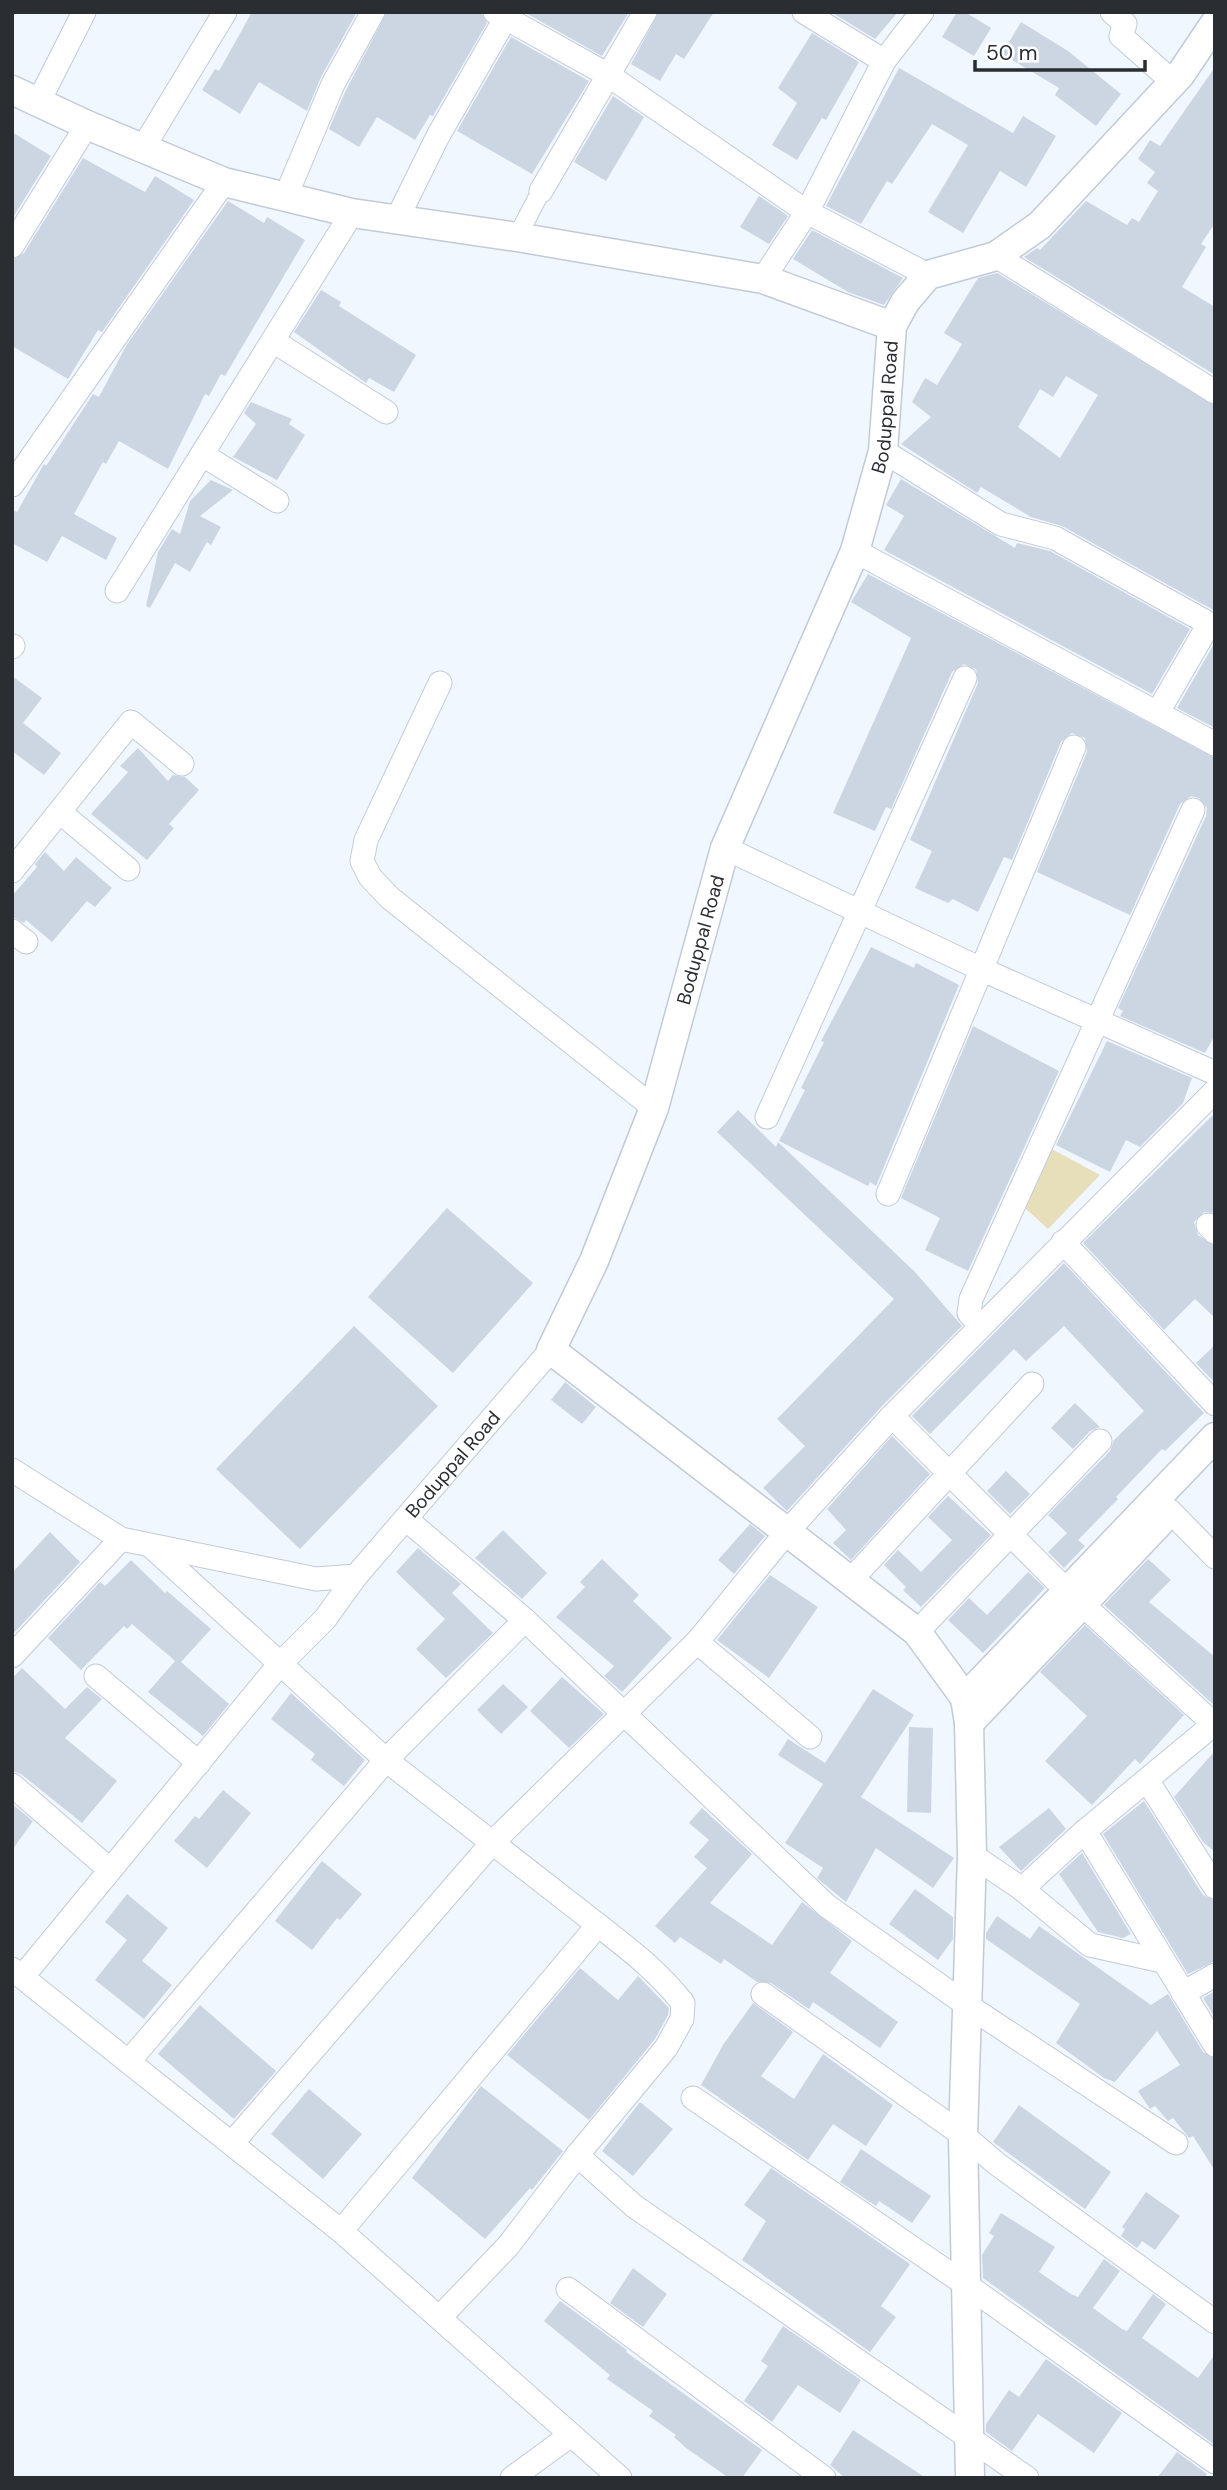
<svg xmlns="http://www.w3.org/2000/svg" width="1227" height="2490" viewBox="0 0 1227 2490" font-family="'DM Sans',sans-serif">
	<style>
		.green { fill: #e7deba }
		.building { fill: #ccd5e2; fill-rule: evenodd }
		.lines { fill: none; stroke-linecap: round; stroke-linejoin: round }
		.pedestrian-casing { stroke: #c1cad7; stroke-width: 20 }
		.minor-casing { stroke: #c1cad7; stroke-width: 25 }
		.tertiary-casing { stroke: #c1cad7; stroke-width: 31 }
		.pedestrian { stroke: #fff; stroke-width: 18 }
		.minor { stroke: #fff; stroke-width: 23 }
		.tertiary { stroke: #fff; stroke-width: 28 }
		.labels { text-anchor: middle; stroke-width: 5; stroke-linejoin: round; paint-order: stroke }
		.street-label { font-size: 19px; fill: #2a2e32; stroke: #fff }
	</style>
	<rect width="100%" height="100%" fill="#f1f7ff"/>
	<path class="green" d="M1050,1148L1100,1175L1048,1229L1023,1206Z"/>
	<path class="building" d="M252,12H357L321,77L307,111L259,82L240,114L202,90L215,69L219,71Z
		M387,12H481L487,23L433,116L430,115L415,140L377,117L359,147L329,129L346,90Z
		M524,12H629L602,56Z
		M659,12H714L684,59L676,54L660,81L631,64Z
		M831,12H898L875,39Z
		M957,12H965L991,28L974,56L942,37Z
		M1021,22L1068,51L1121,94L1096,126L1055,95L1059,88L1002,54Z
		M812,33L859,62L826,120L822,118L797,160L772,145L797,103L778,88Z
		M511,37L589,81L532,174L457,131Z
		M1215,67V223L1201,244L1206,247L1182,287L1215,307V375L1024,257L1037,248L1040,250L1086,201L1127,225L1132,218L1139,222L1158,191L1147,183L1155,172L1138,159L1150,140L1160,146Z
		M899,68L1013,133L1023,116L1056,136L1026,187L1000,171L963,233L928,212L968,145L932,124L892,184L887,181L861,224L826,206Z
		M613,96L644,117L606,181L574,162Z
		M12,132L51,156L12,219Z
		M83,158L145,192L155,176L194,200L102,332L98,330L68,379L12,346V260L24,253Z
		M759,196L788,216L769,244L740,227Z
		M228,201L264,223L267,217L305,240L225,376L221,374L209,396L205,394L168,469L119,441L106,464L103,462L74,514L117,538L106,560L62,536L47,562L12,543V509L17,512L44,464L46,466L93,394L99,397L126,346Z
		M812,230L903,278L884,305L848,292L793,259Z
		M997,273L1215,406V611L1062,526L1031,517L981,487L977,493L901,444L931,417L912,402L925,378L937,385L962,344L944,333L978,278ZM1066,376L1098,395L1060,458L1018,427L1040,389L1053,397Z
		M321,290L341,302L339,306L416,355L394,392L369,378L366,383L294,332Z
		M251,402L292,419L289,424L305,435L277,480L233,457L256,424L244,413Z
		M901,479L1015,548L1017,543L1050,551L1190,629L1152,694L884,550L904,516L886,505Z
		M211,480L233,490L200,516L221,527L211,545L207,542L190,572L175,563L150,608L146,606L158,552L172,529L180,534L190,501Z
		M868,574L1215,758V1035L1205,1053L1120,1016L1123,1011L1118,1008L1206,816L1207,808L1199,798L1191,796L1180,804L1130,915L1037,872L1087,752L1085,738L1072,733L1061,742L1012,860L1004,857L978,912L953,899L948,903L915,888L932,851L910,840L978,683L976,669L964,664L952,672L891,809L886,807L875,831L833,813L911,638L851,602Z
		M1215,642V728L1177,708Z
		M12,676L42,698L23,723L61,753L44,775L12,751Z
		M138,748L168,781L173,775L185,777L199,790L169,824L174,828L147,860L91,814L128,772L120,766Z
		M45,852L64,871L76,857L112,888L95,907L87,901L52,942L26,920L24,923L12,917V896L37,867L35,864Z
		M871,947L914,968L916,963L959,985L876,1186L870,1182L868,1186L779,1141L805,1090L801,1088L824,1042L821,1041Z
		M973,1026L1059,1071L968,1271L925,1250L940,1218L901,1198Z
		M1107,1041L1192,1078L1183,1103L1140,1147L1126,1140L1110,1172L1056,1145Z
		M738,1110L776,1147L778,1142L915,1272L962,1326L882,1406L787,1511L763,1488L805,1446L777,1419L894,1299L717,1132Z
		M1215,1113V1213L1204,1212L1194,1222L1198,1235L1215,1246V1318L1195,1299L1164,1330L1083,1243Z
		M447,1208L533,1283L453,1373L368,1297Z
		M1064,1263L1204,1413L1165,1451L1162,1449L1116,1497L1118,1499L1078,1540L1085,1546L1064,1568L1048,1552L1067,1533L1048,1515L1110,1451L1114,1440L1144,1411L1064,1326L1026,1361L1014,1349L930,1434L912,1416Z
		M354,1326L438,1406L300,1549L216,1469Z
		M1215,1345V1383L1196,1363Z
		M565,1382L596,1407L582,1424L551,1400Z
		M1075,1403L1100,1427L1090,1431L1073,1449L1051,1428Z
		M892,1436L930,1474L851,1560L833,1543L846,1530L827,1509Z
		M1006,1471L1030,1494L1010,1514L987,1491Z
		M948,1496L991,1535L921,1607L903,1590L906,1587L884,1565L898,1550L921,1572L952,1540L928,1517Z
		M750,1524L765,1536L734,1574L718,1560Z
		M503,1530L547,1573L522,1599L475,1558Z
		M50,1532L80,1562L12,1635V1573Z
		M418,1548L461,1584L452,1593L493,1633L446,1678L416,1649L445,1619L396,1572Z
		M602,1559L639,1595L633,1601L672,1638L622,1692L604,1676L614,1666L556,1617L585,1587L580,1582Z
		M1148,1559L1171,1580L1149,1602L1215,1657V1706L1104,1605Z
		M131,1560L165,1593L167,1591L211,1629L181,1662L229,1704L203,1736L148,1692L175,1661L132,1624L127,1629L124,1626L81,1670L48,1638L100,1582L105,1586Z
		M1028,1572L1045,1588L983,1653L948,1620L969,1598L987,1615Z
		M770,1575L818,1607L769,1678L717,1640Z
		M1085,1625L1184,1715L1140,1764L1135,1759L1092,1805L1045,1761L1087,1716L1040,1672Z
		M22,1668L65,1709L87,1687L102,1699L65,1738L117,1781L82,1823L21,1774L12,1771V1678Z
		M562,1677L604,1714L569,1748L530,1711Z
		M503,1684L528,1707L501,1734L477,1710Z
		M873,1689L914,1715L861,1797L954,1858L933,1888L876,1848L846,1902L817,1878L823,1868L785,1843L823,1784L778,1755L788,1739L825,1763Z
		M291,1693L365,1760L344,1786L311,1760L315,1754L271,1719Z
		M909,1727L933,1728L931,1813L907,1812Z
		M1215,1751V1852L1203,1842L1174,1797Z
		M223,1790L251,1813L207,1868L174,1841L195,1816L199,1819Z
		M1144,1801L1203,1895L1215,1901V1961L1188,1974L1103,1834Z
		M12,1804L33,1821L12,1850Z
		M702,1808L752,1854L710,1903L772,1945L802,1902L852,1941L830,1973L898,2022L880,2048L813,2002L809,2009L771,1983L757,1982L724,1959L721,1964L680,1937L675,1943L655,1926L707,1868L694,1857L709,1840L689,1823Z
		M1049,1808L1066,1829L1021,1871L999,1847Z
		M1082,1853L1131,1934L1123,1938L1098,1932L1059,1874Z
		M322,1861L362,1894L340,1920L337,1918L312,1950L275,1921Z
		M915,1889L953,1917V1939L938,1960L889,1924Z
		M127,1894L168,1928L142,1961L172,1985L144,2019L95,1980L127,1940L105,1922Z
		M997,1916L1030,1939L1039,1926L1151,2005L1168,1994L1203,2052L1215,2059V2171L1193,2136L1189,2138L1173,2118L1168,2121L1155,2106L1150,2109L1138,2091L1180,2065L1157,2031L1115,2082L1104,2078L1056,2043L1080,2004L986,1939V1933Z
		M580,1968L618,2000L638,1976L669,2008L668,2015L655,2039L589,2120L507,2055Z
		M1215,1991V2018L1203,1998Z
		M753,2003L793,2032L761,2076L794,2099L823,2054L893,2105L866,2146L833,2124L808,2160L701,2085L723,2045Z
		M200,2005L276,2071L234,2119L158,2054Z
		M481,2086L563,2151L532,2190L530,2188L485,2239L412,2178Z
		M309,2089L362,2134L323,2179L271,2134Z
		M640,2102L673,2129L633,2176L602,2151Z
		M1019,2105L1111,2172L1085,2209L993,2142Z
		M861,2149L931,2196L912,2223L879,2201L876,2206L840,2182Z
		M771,2168L910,2264L881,2306L896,2317L870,2352L742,2260L766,2221L744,2205Z
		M1146,2192L1180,2216L1155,2250L1142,2241L1137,2248L1121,2236L1125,2229L1122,2227Z
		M1001,2213L1055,2247L1039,2272L1071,2294L1078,2297L1104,2259L1120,2271L1093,2308L1122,2329L1127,2331L1153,2294L1166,2304L1142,2338L1198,2378L1215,2354V2445L983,2278L982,2255L994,2236L989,2233Z
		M633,2268L667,2294L643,2327L610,2303Z
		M560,2301L627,2350L626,2352L762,2450L742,2478H729L686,2448L674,2437L676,2435L649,2416L653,2411L607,2379L610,2375L544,2321Z
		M783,2326L861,2380L840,2413L798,2385L772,2422L744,2401L768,2366L761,2361Z
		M1046,2359L1122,2413L1094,2453L1038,2414L1012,2451L986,2432V2424L1009,2390L1019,2397Z
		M853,2430L926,2478H845L830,2465Z
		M1177,2452L1207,2474L1204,2478H1157Z"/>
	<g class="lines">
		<g class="pedestrian-casing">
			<path id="pedestrian" d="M517,237L541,191"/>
		</g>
		<g class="minor-casing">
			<g id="minor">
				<path d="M495,12L608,75L807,212L928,275"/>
				<path d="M804,12L884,61"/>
				<path d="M1112,12L1125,24L1121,36L1173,82"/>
				<path d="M38,103L84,12"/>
				<path d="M143,148L225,12"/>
				<path d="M541,191L645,12"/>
				<path d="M285,198L333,84L373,12"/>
				<path d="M396,221L438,136L509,12"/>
				<path d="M12,246L87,125"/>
				<path d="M996,256L1215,392"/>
				<path d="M763,279L807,212L884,61L922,12"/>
				<path d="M273,341L386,412"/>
				<path d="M883,451L1001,524L1055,538L1215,627"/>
				<path d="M203,455L277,501"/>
				<path d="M12,485L224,182"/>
				<path d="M855,551L1215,744"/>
				<path d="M117,591L352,213"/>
				<path d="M12,647L13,646"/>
				<path d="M440,683L366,840L362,861L370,877L390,898L654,1108"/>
				<path d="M1158,712L1209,624"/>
				<path d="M61,813L128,869"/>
				<path d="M725,848L983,970L1215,1073"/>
				<path d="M12,871L131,722L182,764"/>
				<path d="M12,931L26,942"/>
				<path d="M767,1117L965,678"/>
				<path d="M888,1194L1074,747"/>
				<path d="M1208,1225L1215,1232"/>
				<path d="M1063,1242L1215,1404"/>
				<path d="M981,1326L969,1313L971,1299L1193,810"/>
				<path d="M892,1416L1068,1592"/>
				<path id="s1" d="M12,1470L121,1539L316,1579L356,1576L551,1350"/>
				<path d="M1170,1511L1215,1557"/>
				<path d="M407,1520L525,1620L827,1906L967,2005L1176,2143"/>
				<path d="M153,1548L386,1760L598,1925L341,2231"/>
				<path d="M850,1581L1032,1384"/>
				<path d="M1084,1606L1215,1725"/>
				<path d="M917,1632L1100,1441"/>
				<path d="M697,1642L810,1737"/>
				<path d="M12,1656L121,1539"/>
				<path d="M96,1676L199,1763"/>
				<path d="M1147,1780L1215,1887"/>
				<path d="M12,1785L109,1869"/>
				<path d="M1085,1831L1215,2045"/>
				<path d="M972,1855L1022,1889L1090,1945L1162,1961"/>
				<path d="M1022,1889L1085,1831L1214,1724"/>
				<path d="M12,1969L341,2231L620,2478"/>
				<path d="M23,1976L279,1665L325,1619L356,1576"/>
				<path d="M1183,1993L1215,1975"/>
				<path d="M763,1994L963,2135L997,2164L1215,2322"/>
				<path d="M130,2060L386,1760L525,1620"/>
				<path d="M693,2098L968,2286L1215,2462"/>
				<path d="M233,2142L492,1843L697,1642L786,1533L892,1416L1215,1091"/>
				<path d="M577,2155L634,2206L1027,2478"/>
				<path d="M568,2289L824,2478"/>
				<path d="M441,2316L508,2246L579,2153L666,2048L682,2019L683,2003C659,1972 629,1949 598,1925"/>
				<path d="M512,2478L571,2435"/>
			</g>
		</g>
		<g class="tertiary-casing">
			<g id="tertiary">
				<path d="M12,90L87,125L224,182L352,213L517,237L763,279L892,326"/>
				<path d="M965,1698L1215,1437"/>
				<path d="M969,1723L1160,1522"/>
				<path id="s2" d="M970,2478L963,2135L972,1855L969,1723L965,1698L917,1632L551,1350L594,1261L654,1108L725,848L855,551L883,451L892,326L905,302L928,275L996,256L1040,225L1180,75L1215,23"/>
			</g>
		</g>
		<use href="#pedestrian" class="pedestrian"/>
		<use href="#minor" class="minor"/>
		<use href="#tertiary" class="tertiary"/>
	</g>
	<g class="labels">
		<g class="street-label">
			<text dy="7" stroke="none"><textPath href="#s2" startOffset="2329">Boduppal Road</textPath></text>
			<text dy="7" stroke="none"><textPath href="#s2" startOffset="1762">Boduppal Road</textPath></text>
			<text dy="7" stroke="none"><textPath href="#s1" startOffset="516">Boduppal Road</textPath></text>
		</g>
	</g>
	<rect width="1227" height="2490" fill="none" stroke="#2a2e32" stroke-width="28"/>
	<path d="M975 60v10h170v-10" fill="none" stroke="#2a2e32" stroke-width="3.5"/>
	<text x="986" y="60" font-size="21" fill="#2a2e32" stroke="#ffffff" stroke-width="5" paint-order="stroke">50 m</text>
</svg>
